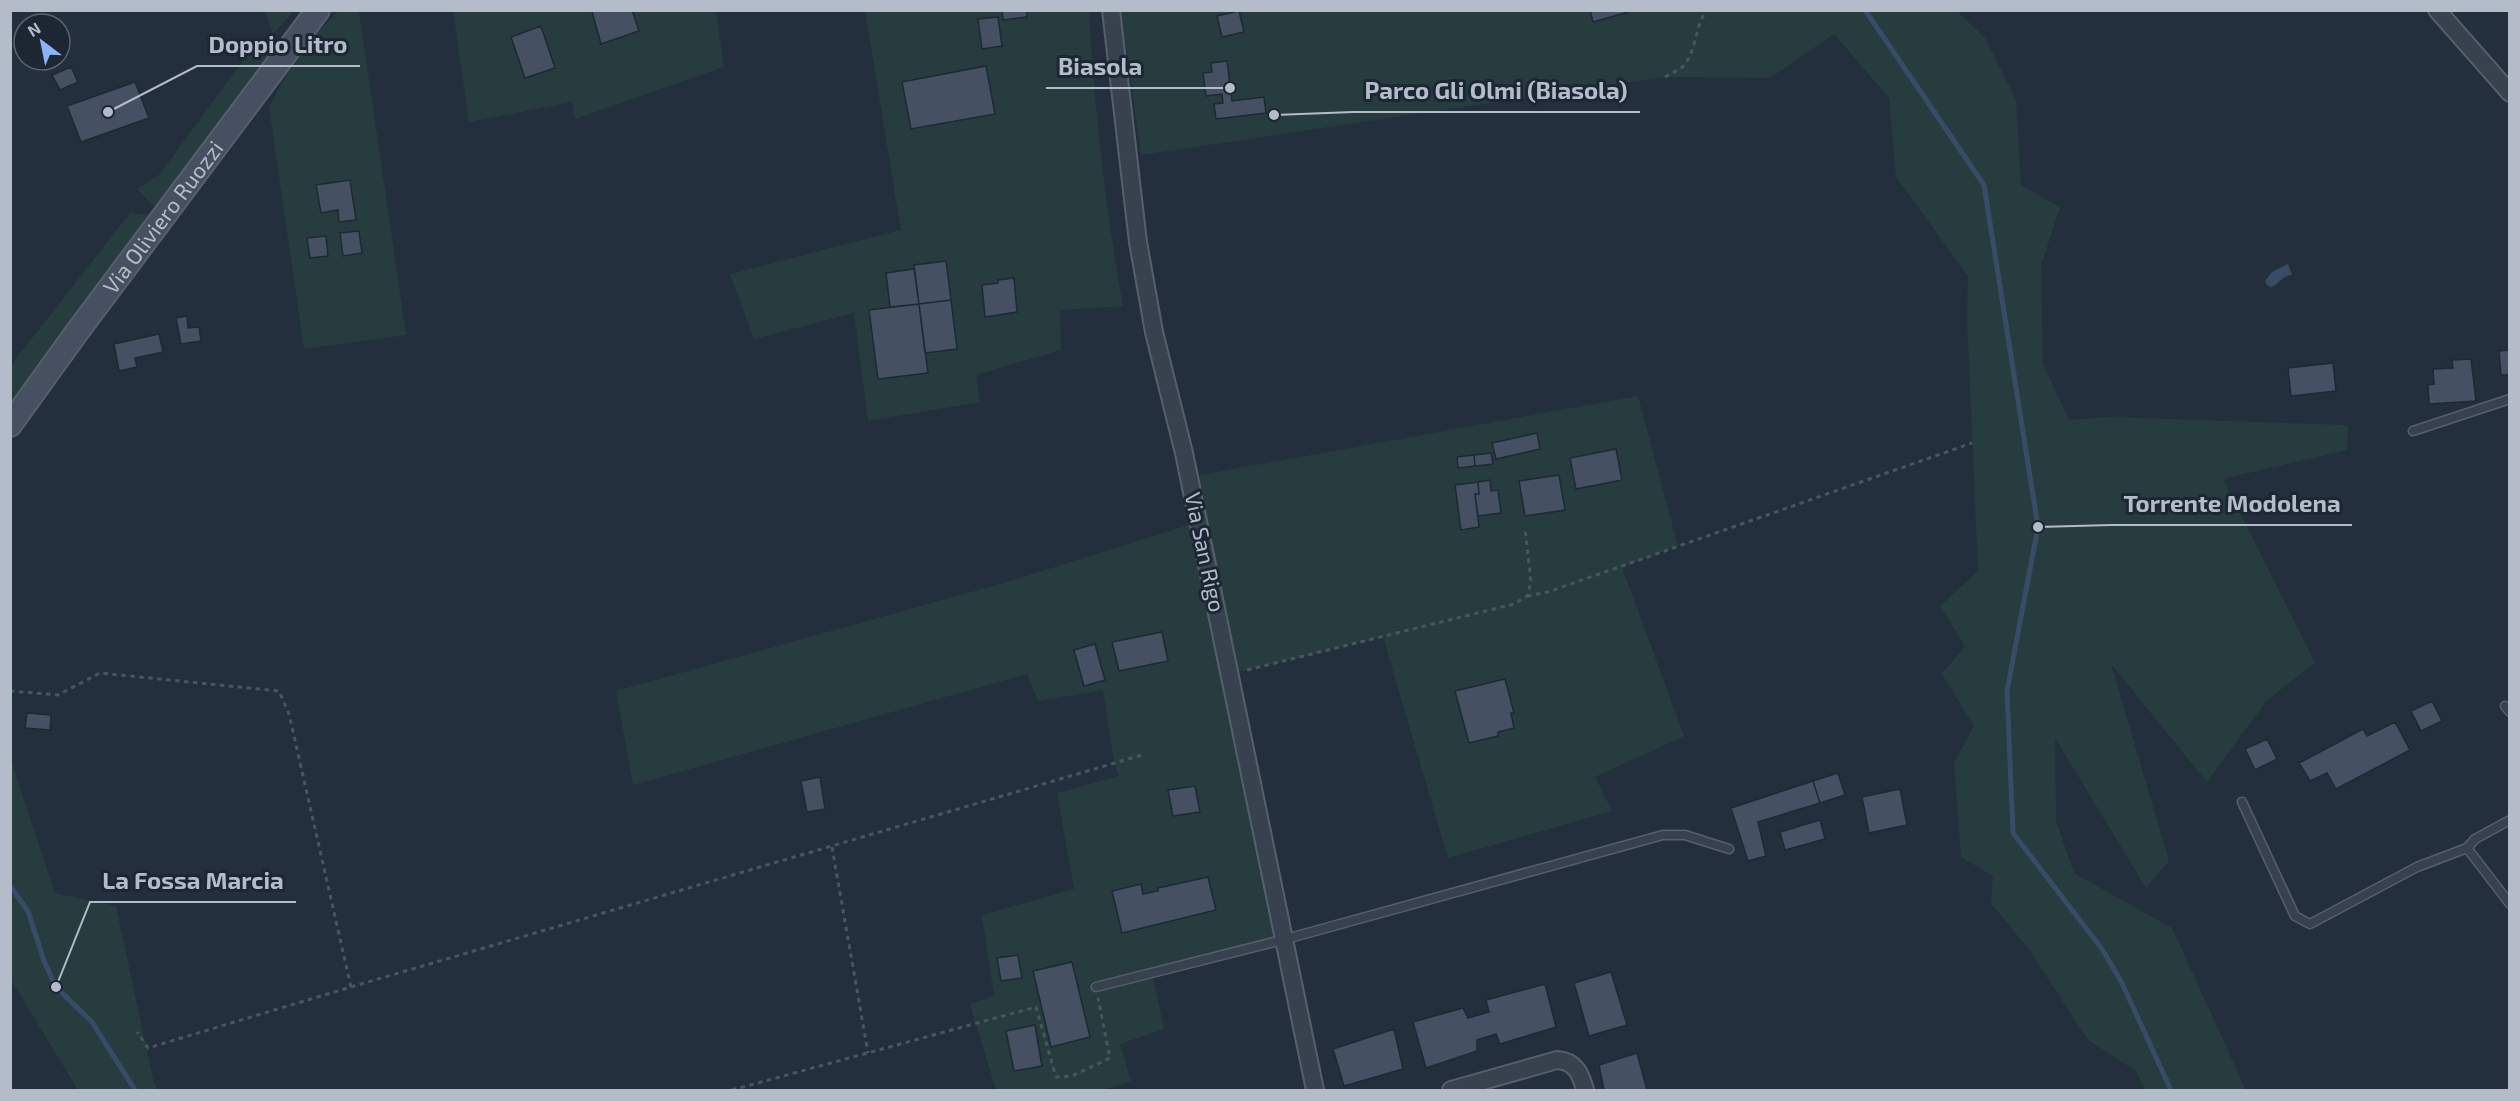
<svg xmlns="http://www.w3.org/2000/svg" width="2520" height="1101" viewBox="0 0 2520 1101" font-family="'Exo 2',sans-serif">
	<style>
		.green { fill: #263c3f }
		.water { fill: #394c67 }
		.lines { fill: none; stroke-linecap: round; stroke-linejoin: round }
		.stream { stroke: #394c67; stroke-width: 5 }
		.building { fill: #455162; stroke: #1f2835; stroke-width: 1.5 }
		.lane-casing { stroke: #565f6c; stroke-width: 11 }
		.street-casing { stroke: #565f6c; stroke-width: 20 }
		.secondary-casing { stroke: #565f6c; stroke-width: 26 }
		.path { stroke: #44595c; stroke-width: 3; stroke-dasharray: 4.5 4.5; stroke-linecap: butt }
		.lane { stroke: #38414e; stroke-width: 8 }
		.street { stroke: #38414e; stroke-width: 16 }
		.secondary { stroke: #465061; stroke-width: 22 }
		.labels { text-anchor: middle; stroke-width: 6; stroke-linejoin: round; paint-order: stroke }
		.street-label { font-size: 22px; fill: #b4bcc9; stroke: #1d2633 }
		.leader { fill: none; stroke: #b4bcc9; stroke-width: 2 }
		.callout-dot { fill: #b4bcc9; stroke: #1d2633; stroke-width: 2 }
		.callout-label { font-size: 24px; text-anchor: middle; font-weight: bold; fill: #b4bcc9; stroke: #1d2633; stroke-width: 6; stroke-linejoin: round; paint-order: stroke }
	</style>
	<rect width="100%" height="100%" fill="#242f3e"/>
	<path class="green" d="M1956,10L1985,38L2016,100L2021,185L2060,207L2041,266L2043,364L2069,420L2108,417L2348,425L2347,450L2223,479L2315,663L2267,700L2207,782L2111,664L2169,861L2146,888L2055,738L2056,821L2074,873L2172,928L2246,1090H2145L2136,1071L2088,1040L2030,951L1991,903L1993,876L1961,857L1954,763L1974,726L1942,674L1965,646L1940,606L1978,571L1967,318L1968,276L1896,177L1889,98L1834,34L1770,78L1665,77L1141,155L1121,11Z
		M265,11H294L273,34L286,54L11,436V365L130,213L163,216L137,189L159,175L253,47L273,34Z
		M339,11H359L406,335L304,349L269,107C287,72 309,37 339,11Z
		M453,11H716L724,67L575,119L572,102L469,122Z
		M865,11H1089C1095,110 1105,208 1123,306L1060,310L1061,350L976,375L980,402L868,421L854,313L754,339L730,274L901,230Z
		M1638,396L1678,546L1622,567L1684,736L1595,777L1612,811L1448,858L1383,637L1231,674L1286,939L1152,973L1164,1029L1120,1044L1131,1081L1104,1090H996L970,1004L994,996L982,915L1074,889L1057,793L1119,776L1114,762L1103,690L1038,701L1027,674L633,785L616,691L1007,582L1198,522L1189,477Z
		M10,757L55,893L116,906L154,1083L159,1090H78L11,980Z"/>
	<path class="water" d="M2288,264L2292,275C2281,276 2280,284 2271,287L2267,285L2265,281L2272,272Z"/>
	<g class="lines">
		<path class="stream" d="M1865,10L1984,185L2038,527L2007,691L2013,833L2102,949L2121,981L2171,1090
			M10,886L28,911L44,961L56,987L92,1022L135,1090"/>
	</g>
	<path class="building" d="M597,10H632L639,31L601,44L592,12Z
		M1002,10H1026L1027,17L1003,20Z
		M1590,10H1635L1593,22Z
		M1239,11L1244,32L1222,37L1217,16Z
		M998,17L1002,46L982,49L978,19Z
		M541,26L555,68L525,78L511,37Z
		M1227,61L1232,101L1264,97L1266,113L1216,119L1214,104L1223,103L1222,94L1206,96L1203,73L1212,72L1211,63Z
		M986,66L995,114L911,129L902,82Z
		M71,67L78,82L60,90L52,75Z
		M135,82L149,118L81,142L67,106Z
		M350,180L356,220L339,222L338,210L321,213L316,185Z
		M359,231L362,253L343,256L340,233Z
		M326,236L328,256L310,258L307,238Z
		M946,261L951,300L919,304L914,265Z
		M914,269L919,304L890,307L886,273Z
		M1014,278L1017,312L985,317L982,285L998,283V280Z
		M951,300L957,349L925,353L919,304Z
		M919,304L928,373L878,379L869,310Z
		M187,316L188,328L199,327L201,341L181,344L176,318Z
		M159,334L163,352L135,358L137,367L119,371L114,344Z
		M2510,350V375H2501L2499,351Z
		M2471,359L2476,401L2429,404L2428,385L2434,384L2433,369L2453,368L2452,360Z
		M2333,363L2336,391L2291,396L2288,368Z
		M1537,433L1540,449L1496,459L1492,443Z
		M1616,449L1622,480L1576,489L1570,458Z
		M1491,453L1493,464L1475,466L1474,455Z
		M1474,455L1475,466L1458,468L1457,457Z
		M1559,475L1565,510L1525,516L1519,481Z
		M1490,480L1491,491L1498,490L1501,513L1478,516L1475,494H1479L1478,482Z
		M1478,482L1479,494H1475L1479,527L1461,530L1455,485Z
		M1162,632L1168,661L1119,671L1112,642Z
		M1095,644L1105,680L1084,686L1074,650Z
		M1505,679L1514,713H1511L1514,728L1498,732V736L1469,743L1455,691Z
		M2432,701L2442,721L2421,731L2411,711Z
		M27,713L51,715L50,730L25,728Z
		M2395,722L2410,750L2336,789L2327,773L2310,781L2299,763L2363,729L2367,736Z
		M2267,739L2277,759L2255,770L2245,749Z
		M1838,773L1845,795L1820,803L1813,781Z
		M820,777L825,809L807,812L801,781Z
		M1813,781L1820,803L1758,822L1766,856L1748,861L1731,808Z
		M1195,786L1200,812L1173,816L1168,790Z
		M1900,789L1907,825L1869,833L1862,797Z
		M1820,820L1825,839L1785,850L1780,832Z
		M1208,877L1216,910L1122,933L1112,891L1141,884L1143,894L1158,891V888Z
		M1018,955L1022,978L1001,981L997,958Z
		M1072,962L1090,1037L1051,1047L1033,971Z
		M1611,972L1627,1025L1589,1036L1574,983Z
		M1545,984L1556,1027L1500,1044L1496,1034L1477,1040V1051L1426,1068L1413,1022L1463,1008L1468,1018L1489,1012L1486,1000Z
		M1035,1025L1042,1066L1014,1071L1006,1031Z
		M1394,1029L1403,1069L1344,1086L1333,1049Z
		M1637,1053L1647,1090H1604L1599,1065Z"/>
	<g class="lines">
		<g class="lane-casing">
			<path id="lane" d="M2413,431L2510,399
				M2505,706L2510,712
				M2242,802L2295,916L2310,924L2417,867L2467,848
				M2510,820L2475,839L2467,848L2510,904
				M1096,987L1286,939L1663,835H1685L1729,849"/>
		</g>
		<g class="street-casing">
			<path id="street" d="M1111,10L1138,242L1154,332L1184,453L1315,1090
				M2437,10L2510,93
				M1451,1090L1557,1060C1575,1061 1581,1074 1585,1090"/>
		</g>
		<g class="secondary-casing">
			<g id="secondary">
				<path id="s1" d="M10,425L77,332L318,10"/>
			</g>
		</g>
		<path class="path" d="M1665,77C1671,73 1681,70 1685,64C1697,48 1695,25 1707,10
			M1527,596L1548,592L1972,443
			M1247,670L1514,604L1527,596L1531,582L1525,529
			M10,691L58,695L100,673L279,691L289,714L351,987L148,1048L137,1032
			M832,847L868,1053
			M351,987L1142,755
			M732,1090L1036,1007L1056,1077L1072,1076L1110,1058L1098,998"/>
		<use href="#lane" class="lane"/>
		<use href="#street" class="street"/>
		<use href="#secondary" class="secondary"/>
	</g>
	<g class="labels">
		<g class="street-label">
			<text dy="8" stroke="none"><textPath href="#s1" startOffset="258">Via Oliviero Ruozzi</textPath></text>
			<text transform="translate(1205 552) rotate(78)" y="8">Via San Rigo</text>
		</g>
	</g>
	<path class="leader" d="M108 112L197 66H360M1230 88L1154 88H1046M1274 115L1353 112H1640M2038 527L2111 525H2352M56 987L90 902H296"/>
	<g class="callout-dot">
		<circle cx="108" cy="112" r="6"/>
		<circle cx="1230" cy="88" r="6"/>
		<circle cx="1274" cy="115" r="6"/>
		<circle cx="2038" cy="527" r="6"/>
		<circle cx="56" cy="987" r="6"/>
	</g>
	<g class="callout-label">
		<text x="278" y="53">Doppio Litro</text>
		<text x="1100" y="75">Biasola</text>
		<text x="1496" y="99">Parco Gli Olmi (Biasola)</text>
		<text x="2232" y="512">Torrente Modolena</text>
		<text x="193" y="889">La Fossa Marcia</text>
	</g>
	<rect width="2520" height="1101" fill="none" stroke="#b4bcc9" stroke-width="24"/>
	<g transform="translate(42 42) rotate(328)"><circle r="28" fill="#1d2633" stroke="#59626f" stroke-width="1.5"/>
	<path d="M0-4.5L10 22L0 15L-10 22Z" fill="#8ab4f8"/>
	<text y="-9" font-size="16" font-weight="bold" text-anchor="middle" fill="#b4bcc9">N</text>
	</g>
</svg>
